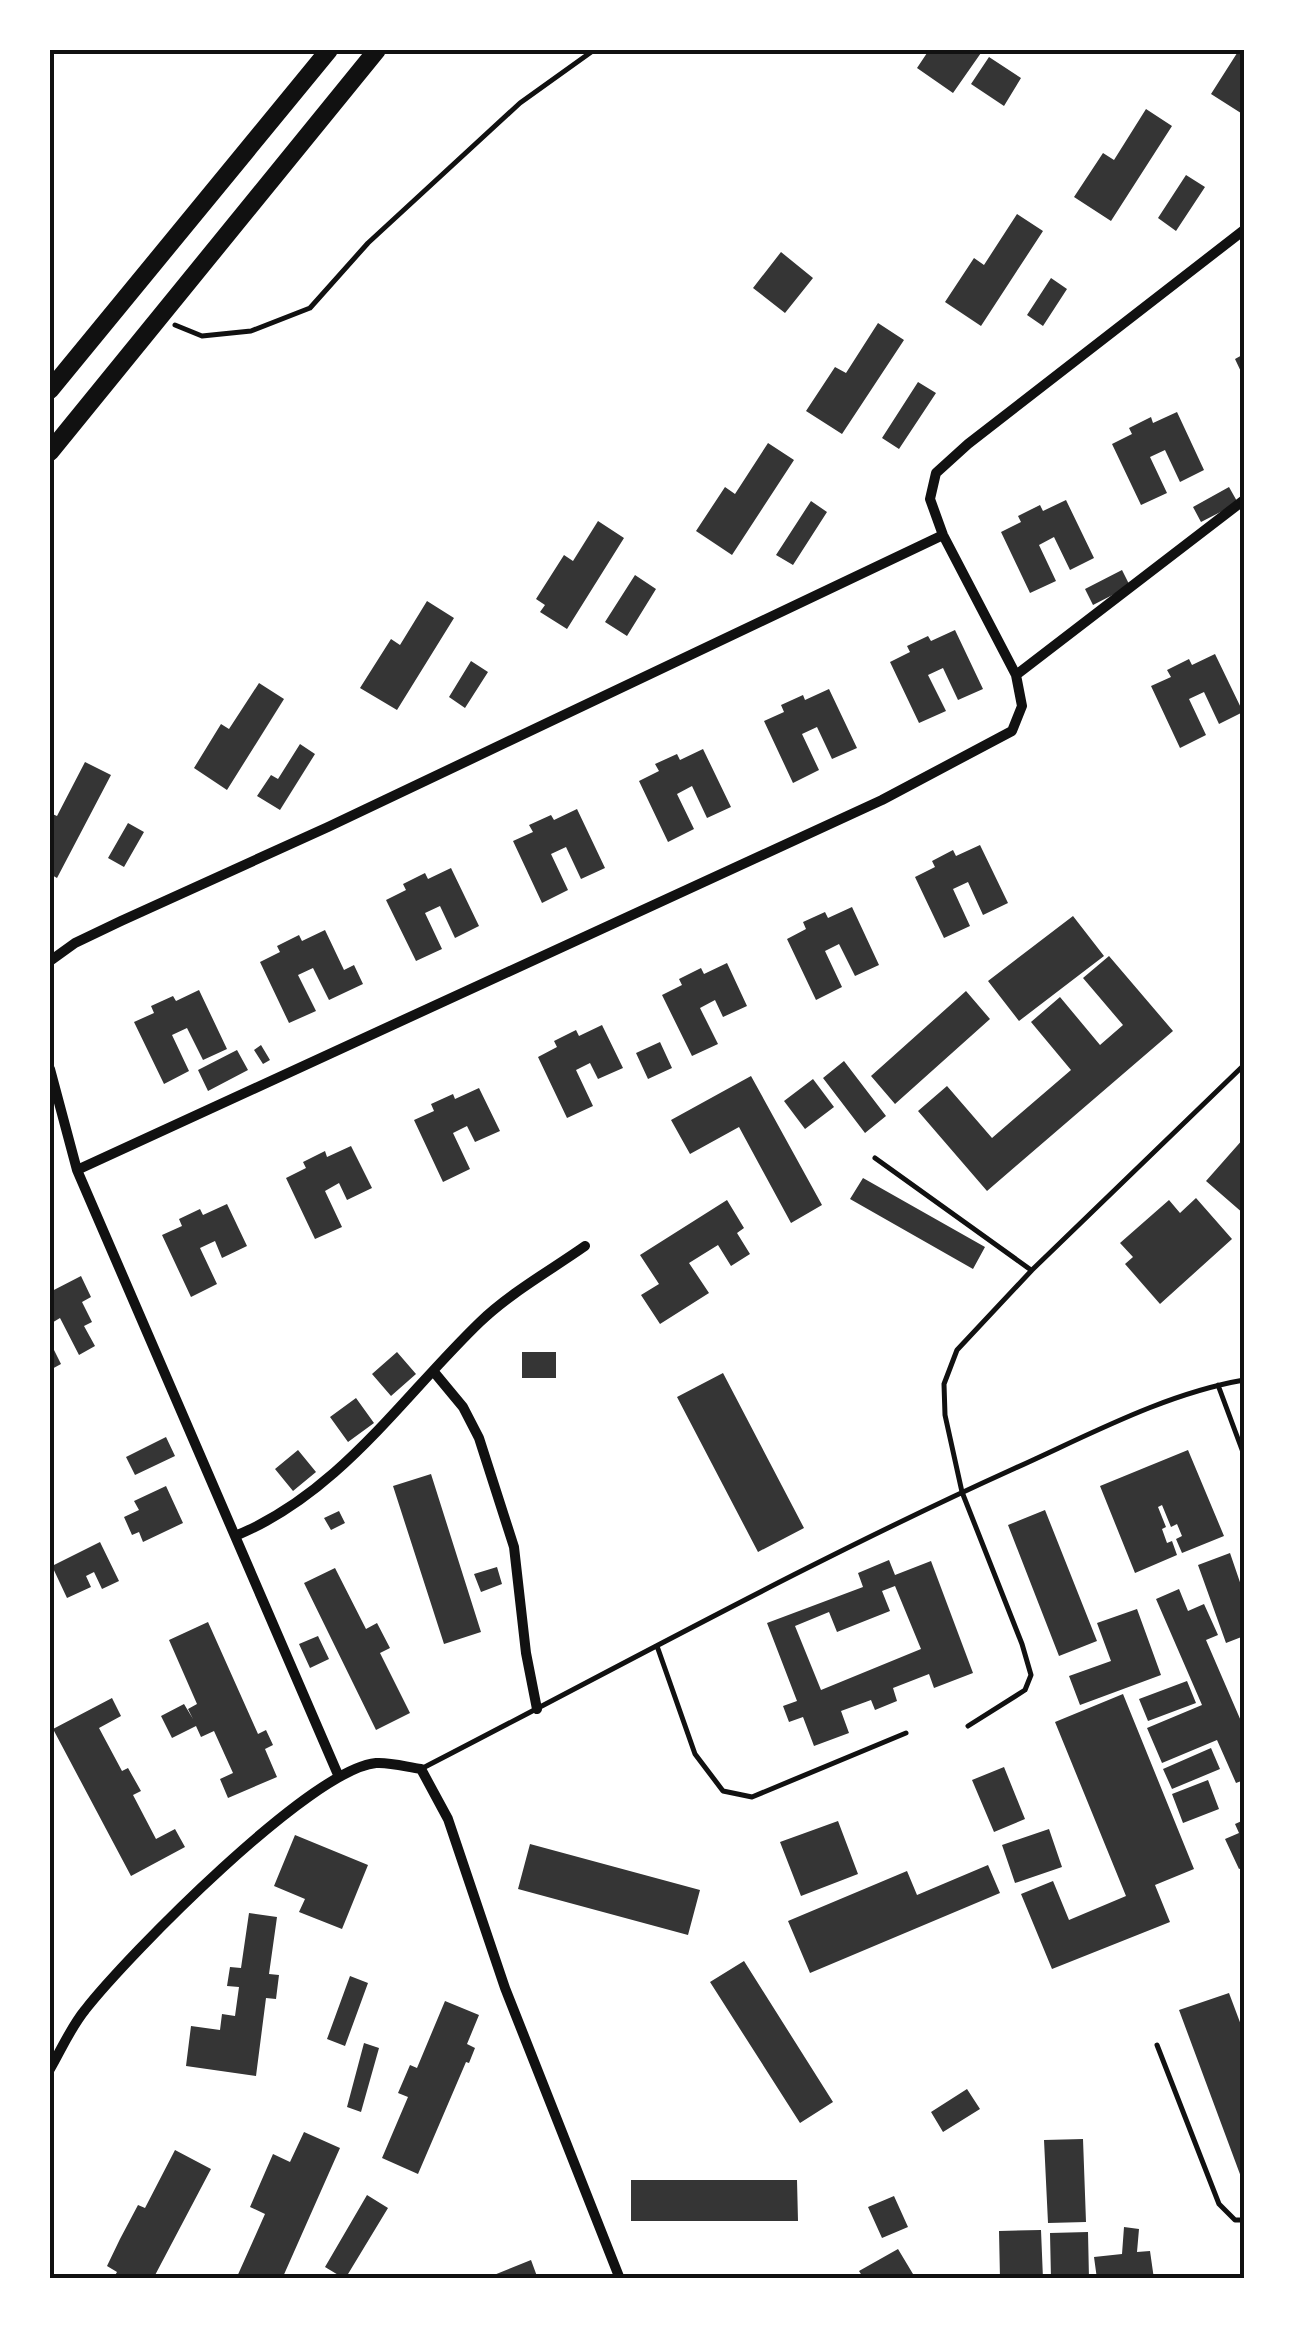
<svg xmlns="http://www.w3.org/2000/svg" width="1294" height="2329" viewBox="0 0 1294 2329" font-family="Roboto,sans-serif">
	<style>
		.building { fill: #353535; fill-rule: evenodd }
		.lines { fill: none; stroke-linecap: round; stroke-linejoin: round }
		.path { stroke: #111; stroke-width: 5 }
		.service { stroke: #111; stroke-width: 5 }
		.minor { stroke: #111; stroke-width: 10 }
		.primary { stroke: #111; stroke-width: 18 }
		.neatline { fill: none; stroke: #111; stroke-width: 4 }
	</style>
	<rect width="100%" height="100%" fill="#fff"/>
	<path class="building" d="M929,50H983L953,93L917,68Z
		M1239,50L1244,52V115L1211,94Z
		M989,57L1021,78L1004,106L971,84Z
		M1146,109L1172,126L1111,221L1074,197L1103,153L1114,160Z
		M1186,175L1205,187L1176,231L1158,218Z
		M1017,214L1043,231L981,326L945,302L974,258L984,265Z
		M781,252L813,278L785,313L753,288Z
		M1051,278L1067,289L1043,326L1027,315Z
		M878,323L904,340L842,434L806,411L835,367L846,373Z
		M1244,354V378L1235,359Z
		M918,382L936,393L899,449L882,438Z
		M1177,412L1204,470L1180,482L1165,450L1150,457L1167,493L1141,505L1112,444L1132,434L1129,428L1151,417L1153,423Z
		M768,443L794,460L732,555L696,531L725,487L735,494Z
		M1229,487L1238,503L1201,522L1193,507Z
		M1066,500L1094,558L1070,570L1054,537L1039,545L1056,581L1030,593L1001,532L1021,522L1018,516L1040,505L1043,511Z
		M811,501L827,512L793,565L776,555Z
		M598,521L624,538L567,629L540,612L545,605L536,599L564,555L573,561Z
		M1122,570L1130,586L1093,605L1085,589Z
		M635,575L656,589L627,636L605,622Z
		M427,601L454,618L397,710L360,688L391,639L400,645Z
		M955,630L983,689L958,700L943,668L928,675L946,711L919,723L890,662L910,652L907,646L928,636L931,641Z
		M1215,654L1243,712L1219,724L1204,692L1189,699L1206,735L1180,748L1151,686L1171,677L1167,670L1189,659L1192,665Z
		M471,661L488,672L465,708L449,697Z
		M259,683L284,699L227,790L194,768L221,724L229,729Z
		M829,689L857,748L832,759L817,727L802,734L819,770L793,783L764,721L784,712L781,705L803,695L805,700Z
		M300,744L315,754L280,810L257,796L271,775L278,779Z
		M703,749L731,807L707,818L692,786L677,794L694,829L668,842L639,781L659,771L655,764L677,754L680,760Z
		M85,762L111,775L57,878L50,874V813L57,816Z
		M577,809L605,868L581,879L566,847L551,854L568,890L542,903L513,841L533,832L529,825L551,815L554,820Z
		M128,823L144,832L124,867L108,858Z
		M980,845L1008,903L983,915L968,882L953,889L970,926L944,938L915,877L935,867L932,861L953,850L956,856Z
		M451,868L479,926L455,938L440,906L425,913L442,949L416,961L386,900L406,890L403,884L425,873L428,879Z
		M852,907L879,965L855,976L839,944L825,951L842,987L816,1000L787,939L806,929L803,922L825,912L828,918Z
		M1073,916L1104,956L1019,1021L988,981Z
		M325,930L344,970L354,965L363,984L329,1000L313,968L298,975L316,1011L289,1023L260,962L280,952L277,946L299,935L302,941Z
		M1109,956L1173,1031L987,1191L918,1111L947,1086L992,1138L1071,1070L1031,1022L1060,997L1100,1045L1123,1025L1083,978Z
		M727,963L747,1006L723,1017L715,1000L700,1008L718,1044L692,1056L662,995L682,985L679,979L701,968L704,974Z
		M199,990L227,1049L203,1060L187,1028L172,1035L189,1071L164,1084L134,1022L154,1013L151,1006L173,996L176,1001Z
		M966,991L990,1019L895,1104L871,1076Z
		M602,1025L623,1068L598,1079L590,1063L576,1070L593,1106L567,1118L538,1057L557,1047L554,1041L576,1030L579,1036Z
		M660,1042L672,1068L648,1079L636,1053Z
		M261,1045L270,1060L263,1064L254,1050Z
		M237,1050L248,1070L208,1091L198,1070Z
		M844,1061L886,1116L865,1133L823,1078Z
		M751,1076L822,1205L791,1223L739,1127L690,1154L671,1120Z
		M813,1079L834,1107L805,1129L784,1101Z
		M479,1088L500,1131L475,1142L467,1126L453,1133L470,1169L443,1182L414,1120L434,1111L431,1104L453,1094L455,1099Z
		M1244,1138V1214L1206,1181Z
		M351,1146L372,1188L347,1200L339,1183L325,1191L342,1227L315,1239L286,1178L306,1168L303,1162L325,1151L327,1157Z
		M863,1178L985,1247L973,1269L850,1199Z
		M1196,1198L1232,1239L1160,1304L1125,1264L1133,1257L1120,1243L1169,1200L1180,1213Z
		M727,1200L744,1228L737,1233L750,1254L731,1266L718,1245L689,1263L709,1293L660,1324L641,1295L659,1284L640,1255Z
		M227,1204L247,1246L222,1258L215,1241L200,1248L217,1284L191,1297L162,1235L182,1226L179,1219L200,1209L203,1215Z
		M81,1276L91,1297L82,1302L92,1322L84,1326L95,1346L79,1355L60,1318L50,1324V1292Z
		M50,1342L61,1364L50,1370Z
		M397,1352L416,1374L391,1396L372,1374Z
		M522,1352H556V1378H522Z
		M723,1373L804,1528L758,1552L677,1397Z
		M356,1398L374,1423L348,1442L330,1417Z
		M166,1437L175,1456L135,1475L126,1457Z
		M298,1450L316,1472L293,1491L275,1469Z
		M1188,1450L1224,1536L1182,1553L1176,1539L1182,1536L1177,1524L1171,1527L1162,1505L1158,1507L1166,1527L1162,1529L1167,1543L1172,1541L1177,1555L1135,1573L1100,1486Z
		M431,1474L481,1632L444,1644L393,1486Z
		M166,1486L183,1523L143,1542L139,1532L132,1535L124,1517L139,1510L134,1501Z
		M1045,1510L1097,1641L1059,1656L1008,1525Z
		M339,1511L345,1523L331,1530L324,1518Z
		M100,1542L119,1581L102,1589L94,1572L86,1576L91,1587L67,1598L52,1566Z
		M1230,1553L1244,1594V1636L1226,1643L1198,1565Z
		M889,1560L895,1575L931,1561L973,1673L934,1688L929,1674L893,1688L897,1701L875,1710L871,1700L841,1711L849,1733L814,1746L803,1717L789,1722L783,1706L797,1701L767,1623L863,1587L858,1573ZM895,1586L921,1649L821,1690L795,1626L829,1612L837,1632L890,1611L882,1591Z
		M497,1567L502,1584L481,1592L474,1574Z
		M335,1568L366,1629L377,1623L390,1648L380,1653L410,1713L376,1730L304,1583Z
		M1179,1589L1188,1611L1204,1604L1218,1635L1206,1640L1244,1728V1780L1236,1783L1217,1740L1162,1763L1147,1728L1202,1705L1156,1599Z
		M1137,1609L1161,1675L1080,1705L1069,1676L1111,1661L1097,1623Z
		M208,1622L258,1734L266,1730L273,1745L265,1749L277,1777L228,1798L220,1779L233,1773L214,1731L201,1737L196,1726L172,1738L161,1716L184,1704L193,1719L188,1709L197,1704L169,1640Z
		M318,1636L329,1659L310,1668L299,1644Z
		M1187,1681L1196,1703L1148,1721L1139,1699Z
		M1123,1694L1194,1869L1155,1885L1170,1922L1052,1969L1021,1894L1053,1881L1069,1920L1126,1896L1055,1722Z
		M112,1698L121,1716L99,1728L122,1771L128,1768L141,1791L133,1795L156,1839L175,1829L185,1847L131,1876L53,1729Z
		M1211,1748L1220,1769L1172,1789L1163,1769Z
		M1004,1767L1025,1819L994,1832L972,1780Z
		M1208,1780L1219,1809L1183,1823L1172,1794Z
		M1244,1820V1867L1239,1869L1225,1839L1239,1833L1235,1824Z
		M838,1821L858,1874L801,1896L780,1842Z
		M1049,1829L1062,1867L1015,1883L1002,1845Z
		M295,1835L368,1865L342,1929L299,1912L305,1899L274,1886Z
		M530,1844L700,1890L688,1935L518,1889Z
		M988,1865L1000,1893L810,1973L788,1921L907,1871L917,1895Z
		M249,1913L277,1917L269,1974L279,1975L276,1999L266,1998L256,2076L186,2066L191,2026L220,2030L222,2014L235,2016L239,1987L227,1986L230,1967L241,1968Z
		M744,1961L833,2102L800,2123L710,1982Z
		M350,1976L368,1983L345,2046L327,2039Z
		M1229,1993L1244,2033V2185L1179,2010Z
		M445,2001L479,2015L467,2044L475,2048L469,2063L466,2062L418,2174L382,2158L408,2097L398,2093L410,2065L417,2068Z
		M364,2043L379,2048L361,2112L347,2107Z
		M967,2089L980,2109L943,2132L931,2112Z
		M304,2132L340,2148L282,2279H236L265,2214L250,2207L273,2154L290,2162Z
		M1083,2139L1086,2222L1048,2223L1044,2140Z
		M175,2150L211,2169L153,2279H113L117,2272L107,2266L120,2239L138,2205L145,2208Z
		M631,2180H797L798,2221H631Z
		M367,2195L388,2208L345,2279L325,2267Z
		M894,2196L908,2227L882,2238L868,2207Z
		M1124,2227L1139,2229L1137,2252L1150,2251L1154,2279H1097L1094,2257L1122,2254Z
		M1041,2230L1043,2279H1000L999,2231Z
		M1088,2232L1089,2279H1051L1050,2233Z
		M898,2249L916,2279H864L859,2271Z
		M531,2260L538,2279H484Z"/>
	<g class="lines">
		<path class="path" d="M175,325L202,336L251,331L310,308L368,243L520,103L594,50"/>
		<path class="service" d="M875,1158L1031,1270
			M1218,1385L1244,1455
			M657,1646L695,1754L723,1791L752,1797L906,1733
			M968,1726L1025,1690L1031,1675L1022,1644L962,1492L945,1415L944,1384L957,1350L1032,1270L1244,1065
			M421,1769C617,1668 810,1561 1011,1470C1085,1437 1163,1394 1244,1380
			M1157,2045L1219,2204L1235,2220H1244"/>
		<path class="minor" d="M1016,675L1244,500
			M50,961L75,943L121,921L328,827L943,535
			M50,1069L77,1170L339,1777
			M77,1170L882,800L1012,731L1022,706L1016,675L943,535L930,499L936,473L968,444L1244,230
			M434,1372L463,1407L479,1438L514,1547L526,1653L537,1709
			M235,1536C339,1494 402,1397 480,1322C510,1293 551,1270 585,1246
			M50,2069C61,2050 71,2027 85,2010C128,1955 311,1769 376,1763C390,1762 407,1767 421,1769L448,1819L505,1988L620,2279"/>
		<path class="primary" d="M50,390L329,50
			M50,452L377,50"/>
	</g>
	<rect width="1294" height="2329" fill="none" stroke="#ffffff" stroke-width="105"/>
	<rect x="52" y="52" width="1190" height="2224" class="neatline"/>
</svg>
